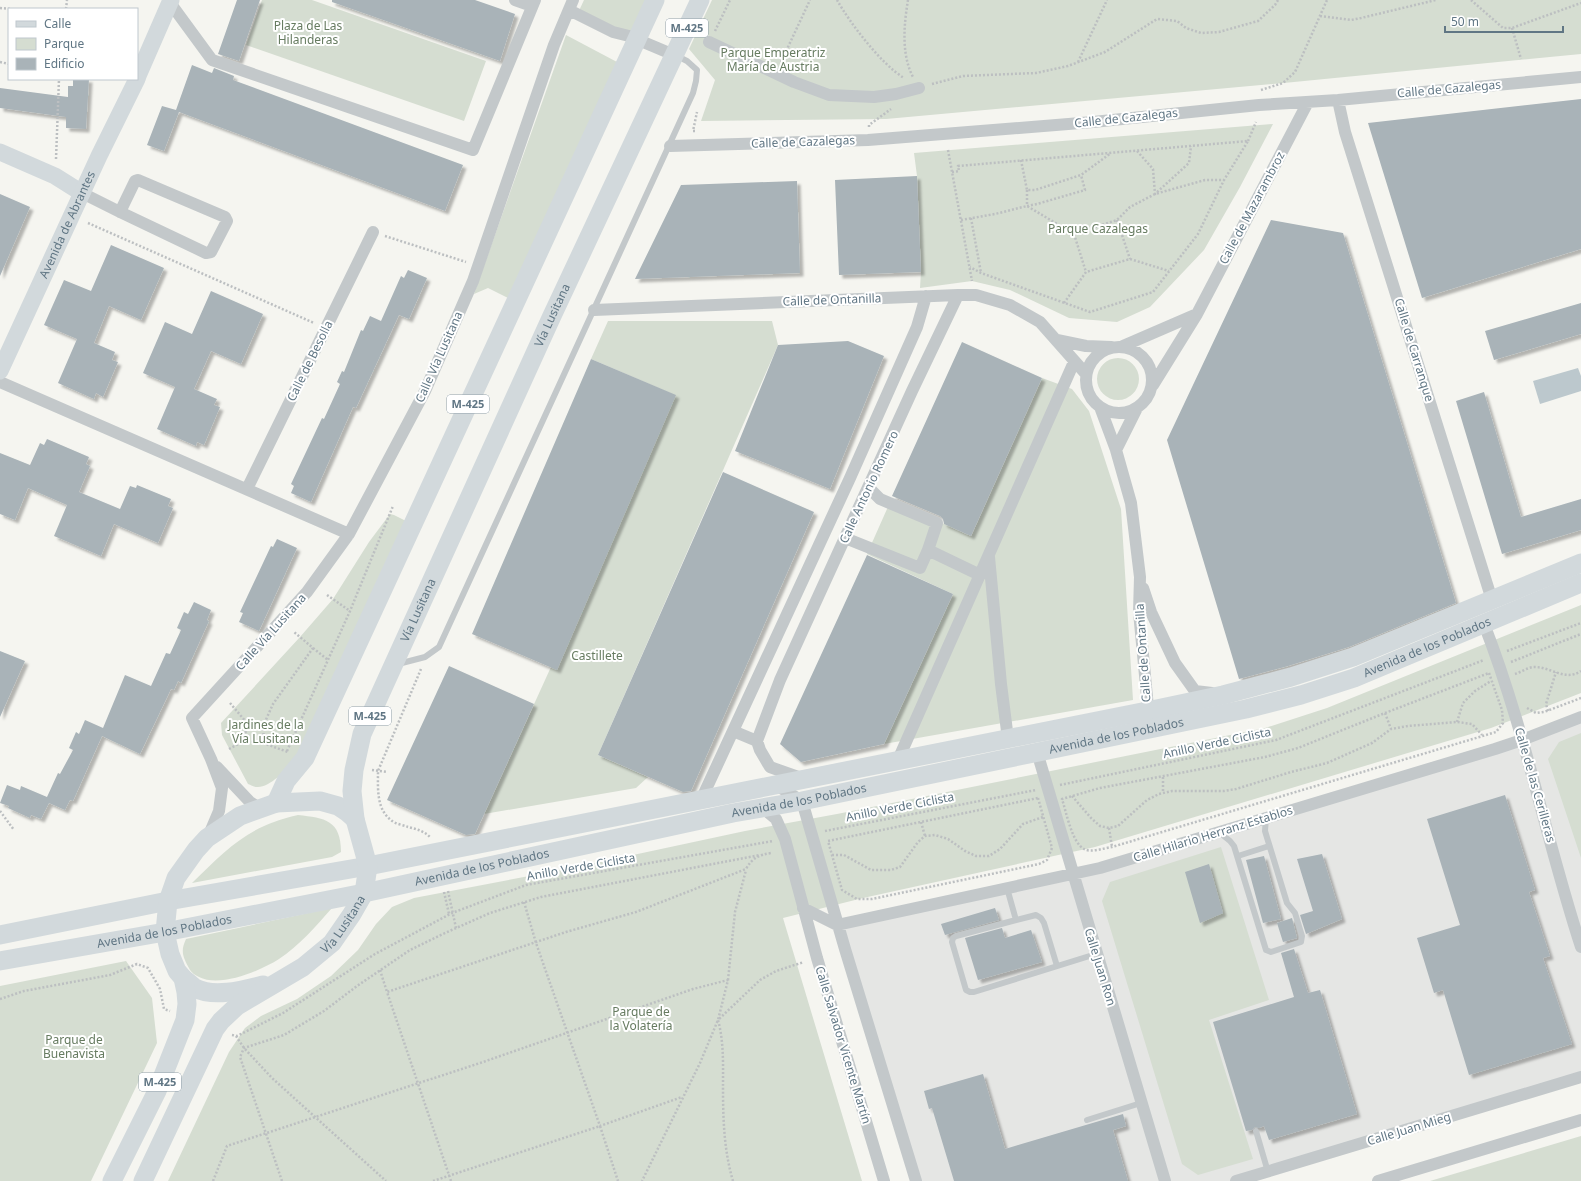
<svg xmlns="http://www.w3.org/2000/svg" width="1581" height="1181" viewBox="0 0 1581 1181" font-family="'Noto Sans',sans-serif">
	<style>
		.built { fill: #e5e6e4 }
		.green { fill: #d5ddd1 }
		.water { fill: #bcc8cd }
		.building { fill: #a9b3b8; filter: url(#shadow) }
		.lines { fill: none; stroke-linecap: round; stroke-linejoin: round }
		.path { stroke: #bcbfc1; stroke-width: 2.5; stroke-dasharray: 2 2; stroke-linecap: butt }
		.lane { stroke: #c3c8ca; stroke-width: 6 }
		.street { stroke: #c3c8ca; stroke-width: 12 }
		.secondary { stroke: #d2d9dc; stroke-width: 17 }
		.primary { stroke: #d2d9dc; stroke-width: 19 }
		.labels { text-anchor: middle; stroke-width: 4; stroke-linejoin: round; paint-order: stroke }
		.shield { fill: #fff; stroke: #909fa9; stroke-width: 1 }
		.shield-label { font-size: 11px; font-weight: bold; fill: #607684 }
		.park-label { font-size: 12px; fill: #667b60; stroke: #fff }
		.street-label { font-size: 12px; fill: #607684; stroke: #fff }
	</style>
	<defs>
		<filter id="shadow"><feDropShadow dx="3.5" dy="3.5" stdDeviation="1" flood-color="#0004"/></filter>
	</defs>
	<rect width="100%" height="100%" fill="#f5f5f0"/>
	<path class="built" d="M1581,717V1077L1236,1181H916L837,925L1042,881Z"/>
	<path class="green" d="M262,0H312L486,61L464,121L246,45Z
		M584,0H646L629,36L577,15Z
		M712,0H1581V54L1294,82L886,119L701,121L715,80L689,49Z
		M566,35L617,62L508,298L488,288L474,294Z
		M1273,124L1240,187L1204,250L1150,307L1117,322L1069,318L1010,290L972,281L920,288L921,272L917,176L914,153Z
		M608,321H772L778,345L598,755L648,777L636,788L484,814L675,395L591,359Z
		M1097 379a21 21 0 1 1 42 0a21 21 0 1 1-42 0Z
		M1042,378L1072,389L1089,411L1121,509L1133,700L884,744L953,594L867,554L891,500L971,536Z
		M390,514L394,515L408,522L294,762C286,770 269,788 257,787C254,787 251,785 248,784L222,735L221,723L300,637L333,599L369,542Z
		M1581,605V693L1491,728L1095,847L863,898L783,918L862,1181H168L229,1052L245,1028L261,1016L297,999L331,976L358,950L376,924L392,907L414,898L577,867L745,831L837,814L1265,728L1327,708Z
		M1581,733V858L1548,759L1559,742Z
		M298,815C325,818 341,820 341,852L332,857L192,883C227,849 248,826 298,815Z
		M1221,847L1269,1000L1209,1020L1253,1159L1198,1175L1182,1164L1102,901L1110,882Z
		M332,908C317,925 298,947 279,959C260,971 220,988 199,977C195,975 192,973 190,970C183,957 180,952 186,939Z
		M126,961L152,998L157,1043L91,1181H0V986Z
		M1581,1136V1181H1430Z"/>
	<path class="water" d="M1578,368L1581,376V391L1540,404L1533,381Z"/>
	<path class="building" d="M237,0H260L239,61L218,54Z
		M332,0H475L515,14L500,61L332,2Z
		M192,65L212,73L214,68L234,76L233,80L463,165L445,211L179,112L164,151L147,145L162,106L176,110Z
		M73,79H89L86,129L66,128V117L0,108V88L68,97V86H73Z
		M1581,99V249L1422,298L1368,123Z
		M917,176L921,272L839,275L835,180Z
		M797,181L800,273L635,279L681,185Z
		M0,194L30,207L0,276Z
		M1271,220L1343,233L1456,603L1349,647L1288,666L1239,679L1167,440Z
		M111,245L164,268L141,320L109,306L94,343L115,352L112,360L118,362L103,397L96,393L94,399L58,383L77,339L44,325L64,280L91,291Z
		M408,270L427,278L409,319L399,315L356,408L353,407L311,502L291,493L294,486L291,484L322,418L324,419L340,384L337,382L342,371L344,372L361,330L363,331L370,316L381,321L401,276L404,278Z
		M211,291L263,314L241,364L211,351L194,389L217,399L214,405L220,407L204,445L197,442L196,446L157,429L175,387L143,373L165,322L192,334Z
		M1581,303V334L1494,360L1485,331Z
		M848,341L884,356L830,489L735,451L778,345Z
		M962,342L1042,378L971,536L944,524L943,519L940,516L892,496Z
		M591,359L676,395L557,670L472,634Z
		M1484,392L1521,517L1581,499V530L1502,554L1456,401Z
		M47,439L89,457L86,464L90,466L79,492L120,509L130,486L136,488L137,485L171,499L168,506L173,508L158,543L114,524L101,556L54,536L67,505L28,488L15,520L0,514V453L30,465L40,443L44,445Z
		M723,472L814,512L691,791L683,792L598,755Z
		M277,539L297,548L259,631L239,622L243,613L240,612L271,546L273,547Z
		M867,555L953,594L884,744L801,762L780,744Z
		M194,602L211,610L207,620L209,621L181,683L178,681L174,690L171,689L140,754L102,736L73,801L70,800L65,810L49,803L41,819L31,815L30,818L8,808L9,806L0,803L7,785L20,790L21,786L47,797L58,773L60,774L73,750L69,748L76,732L79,734L85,720L103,728L125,675L151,686L166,653L170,654L181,630L177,628L184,612L188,614Z
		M0,651L25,661L0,717Z
		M449,666L534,704L475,834L466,835L387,800Z
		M1505,795L1535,890L1529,892L1550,956L1543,958L1572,1044L1469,1075L1443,990L1434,993L1417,938L1460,925L1427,819Z
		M1322,854L1342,919L1306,934L1300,915L1313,911L1297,859Z
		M1264,856L1281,919L1263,923L1246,860Z
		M1209,864L1223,913L1200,923L1185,872Z
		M995,908L999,920L945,935L941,924Z
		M1292,918L1297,938L1283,942L1277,923Z
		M1002,928L1005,938L1031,930L1042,962L978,980L965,938Z
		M1294,949L1308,993L1320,990L1357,1114L1269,1140L1264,1126L1259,1128L1255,1127L1252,1130L1246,1131L1213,1022L1294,997L1281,953Z
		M983,1074L1005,1149L1123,1114L1126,1126L1113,1130L1128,1181H954L932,1108L929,1109L924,1091Z"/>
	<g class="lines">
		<path class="path" d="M837,0C850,23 881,64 904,78
			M908,0C904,24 901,54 913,77
			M1471,0L1503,28H1512L1581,3
			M0,8L11,9
			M66,9L67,0
			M1320,16L1351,20L1361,18L1436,0
			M1512,28L1521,59
			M715,31L730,0
			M0,62L9,64
			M781,62L810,0
			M1078,62L1107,0
			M932,84L963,76L1036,73L1068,66L1105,52L1157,19L1177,21L1186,28L1201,33L1219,32L1258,21L1275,5L1278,0
			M1261,90L1283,83L1295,72L1327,0
			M869,127V125L891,109
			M695,131H693L697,112
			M1248,141L1256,122
			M948,150L972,281
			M1137,151L1153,169L1155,194L1189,163L1191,146
			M56,159L59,79
			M1021,160L1027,190H1035L1081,175L1111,153
			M952,172L959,171L958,166L1248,141L1224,180L1198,234L1153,292L1090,312L981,273L970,267
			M1027,190V206L1037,204L1085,190L1081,175
			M971,218L981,273
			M961,220L995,214L1027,206L1074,234L1117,220L1130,207L1155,194L1205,180H1224
			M1117,220L1130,259
			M88,223L314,323
			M1074,234L1086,272
			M385,236L466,262
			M1064,303L1086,272L1130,259L1169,271
			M327,595L350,611
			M313,648L328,660
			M1507,651L1581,623
			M1511,662L1581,634
			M421,669L378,771C378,787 376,809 391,820C395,824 403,825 408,827C416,829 424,831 430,837
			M1489,673L1502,710L1503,723L1496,732L1112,847C1104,848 1091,853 1084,849C1072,843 1066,811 1062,799L1100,788L1265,757L1298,748L1385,713Z
			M1515,674C1521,672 1527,668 1533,667C1550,666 1565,682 1581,671
			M230,703L247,723L264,724
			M1527,708L1536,713L1544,712L1581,698
			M1548,711L1546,704L1556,672
			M1385,713L1391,729
			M1457,722L1463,703L1475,691L1491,681
			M244,741L247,724
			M263,743L264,724L273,704L313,648L294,632
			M229,749L244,741L263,743L288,752
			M287,751L350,611L393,506
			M372,770L387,772
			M1163,777V793
			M1060,785L1276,740L1484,660
			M1072,796L1091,818L1100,826L1109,828L1118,826L1147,800L1159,794L1172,791H1224L1236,789L1291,772L1327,763L1372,743L1391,729L1408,726L1457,722L1472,724L1482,735
			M1038,798L1052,848L1047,860L1039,864L872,899H857L842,890L828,841Z
			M0,811L14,830
			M921,822L925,836
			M1109,828L1112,847
			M825,831L1036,790
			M832,855H844L871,870H891L900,867L918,842L925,836L935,835L948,839L965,851L976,856H989L1000,849L1023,824L1043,817
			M448,891L456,928
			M444,892L449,914
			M524,902L536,943L600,1126L682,1097
			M380,970L387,992
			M728,980L735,912L746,870
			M0,999L24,991L110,975L137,964L148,968L160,989L164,1009L170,1011
			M232,1035L237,1036L283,1013L375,954L452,913L526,885L773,841
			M236,1036L244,1048L272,1078L386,1181
			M213,1181L227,1146L483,1062L693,989L728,980L718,1020L700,1063L642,1181
			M282,1181L240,1057L244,1048L284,1035L324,1011L357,986L410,950L445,933L490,913L541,897L760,855
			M433,1181L600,1126L618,1181
			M451,1181L387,992L566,932L636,912L746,869C752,858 759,855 771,853
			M733,1181C724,1151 723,1119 723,1087C723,1065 724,1042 718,1020L760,980L776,971L804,962"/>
		<path class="lane" d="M398,664L425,657L439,647L693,93L696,81L697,70L687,61L677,56
			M1219,832L1230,841L1234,846L1266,950L1271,952L1301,942L1302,936L1295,913L1287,903L1265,831L1266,818
			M1238,856L1269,846
			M1007,888L1016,920L956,936L953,938L952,942L966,990L970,992H974L1096,954
			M1016,920L1036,915L1041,918L1044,923L1057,966
			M1087,1120L1141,1103
			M1256,1131L1268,1172"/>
		<path class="street" d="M168,0L212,60L473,150L535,0
			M515,0L532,6
			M569,10L613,32L629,36L674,55
			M709,42L794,82L829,95L874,97L896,94L919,88
			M1338,100L1345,132L1492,600
			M670,146L868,140L1093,122L1259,105L1338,100L1581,77
			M82,193L120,212L206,253L211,252L227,221L225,217L138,180L135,181L120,212
			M594,310L958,295H976L1010,305L1040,322L1086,374
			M1057,340L1086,346L1111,347
			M1123,346L1197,314
			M1086 380a33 33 0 1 1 66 0a33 33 0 1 1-66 0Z
			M0,382L349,534
			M1153,385L1197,314L1308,102
			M1100,407L1116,450L1131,503L1140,577L1139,612L1149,718
			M1116,450L1137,408
			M247,489L373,232
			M845,538L920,568L928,550L937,523L880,499L869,488
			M928,550L980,575
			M989,557L1001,684L1008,739
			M1143,588L1151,612L1175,663L1195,691L1212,693
			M1484,624C1525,729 1546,840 1581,947
			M733,731L757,741
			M1037,752L1165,1181
			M898,760L1074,362
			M217,767L250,802L261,809
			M801,778L770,767L760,750L757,741L780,680L912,391L958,295
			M776,785L802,801L845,949L916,1181
			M701,800L850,478L917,327L926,296
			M763,808L776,819L785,839L817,958L884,1181
			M208,837L219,811L222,788L211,759L192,718L307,592L349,534L425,391L473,281L554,45L573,0
			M803,908L837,925L1100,868L1495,749L1522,740L1581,717
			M1236,1181L1581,1077
			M1378,1181L1581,1120"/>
		<g class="secondary">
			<path d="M137,78L171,0"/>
			<path d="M0,152L55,176L82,193"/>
			<path id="s1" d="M0,371L99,156L137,79"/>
		</g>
		<g class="primary">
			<path d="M276,803L286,781L305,758L655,0"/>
			<path d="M0,935L168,901L368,866L1147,711L1223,695L1291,677L1353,657L1581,563"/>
			<path id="s2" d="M0,961L165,932L364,893L733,813L802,801L1246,709L1301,695L1354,678L1581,583"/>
			<path d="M183,978C187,981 191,985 195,988C214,998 243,990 263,985"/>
			<path d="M112,1181L157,1091L185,1020L187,1004L186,992L183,978L177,971L170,954L165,932L168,901L176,878L196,850L207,838L240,816L276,803L320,801L338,806L347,812L355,819"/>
			<path id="s3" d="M143,1181L215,1029L221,1021L237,1006L303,967L332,943L352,914L364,893L368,866L355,819L352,791L354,770L362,734L551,318L700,0"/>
		</g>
	</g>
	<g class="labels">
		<g class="shield">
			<rect x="666" y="19" width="42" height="18" rx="3"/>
			<rect x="447" y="395" width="42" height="18" rx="3"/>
			<rect x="349" y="707" width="42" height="18" rx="3"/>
			<rect x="139" y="1073" width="42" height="18" rx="3"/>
		</g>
		<g class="shield-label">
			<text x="687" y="32">M-425</text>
			<text x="468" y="408">M-425</text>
			<text x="370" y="720">M-425</text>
			<text x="160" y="1086">M-425</text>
		</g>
		<g class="park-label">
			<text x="308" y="30">Plaza de Las<tspan x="308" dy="14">Hilanderas</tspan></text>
			<text x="773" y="57">Parque Emperatriz<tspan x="773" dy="14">María de Austria</tspan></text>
			<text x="1098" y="233">Parque Cazalegas</text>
			<text x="597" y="660">Castillete</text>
			<text x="266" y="729">Jardines de la<tspan x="266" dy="14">Vía Lusitana</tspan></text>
			<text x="641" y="1016">Parque de<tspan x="641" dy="14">la Volatería</tspan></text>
			<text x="74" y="1044">Parque de<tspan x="74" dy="14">Buenavista</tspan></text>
		</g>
		<g class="street-label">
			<text transform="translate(1449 89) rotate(-5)" y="4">Calle de Cazalegas</text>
			<text transform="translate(1126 118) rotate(-6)" y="4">Calle de Cazalegas</text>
			<text transform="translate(803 142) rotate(-2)" y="4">Calle de Cazalegas</text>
			<text transform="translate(1252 208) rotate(-62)" y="4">Calle de Mazarambroz</text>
			<text dy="4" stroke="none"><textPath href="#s1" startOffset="161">Avenida de Abrantes</textPath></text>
			<text transform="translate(832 300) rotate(-2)" y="4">Calle de Ontanilla</text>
			<text dy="4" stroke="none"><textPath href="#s3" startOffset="996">Vía Lusitana</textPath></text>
			<text transform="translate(1414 350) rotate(73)" y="4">Calle de Carranque</text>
			<text transform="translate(439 357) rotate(-66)" y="4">Calle Vía Lusitana</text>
			<text transform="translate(310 361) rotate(-64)" y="4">Calle de Besolla</text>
			<text transform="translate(869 487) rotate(-65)" y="4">Calle Antonio Romero</text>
			<text dy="4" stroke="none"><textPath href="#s3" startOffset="672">Vía Lusitana</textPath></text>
			<text transform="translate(271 632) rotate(-48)" y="4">Calle Vía Lusitana</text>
			<text dy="4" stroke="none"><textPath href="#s2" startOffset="1463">Avenida de los Poblados</textPath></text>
			<text transform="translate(1143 653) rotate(-94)" y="4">Calle de Ontanilla</text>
			<text dy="4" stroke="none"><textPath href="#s2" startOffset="1139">Avenida de los Poblados</textPath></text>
			<text transform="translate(1217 743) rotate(-12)" y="4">Anillo Verde Ciclista</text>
			<text transform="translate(1535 785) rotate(74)" y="4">Calle de las Cerilleras</text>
			<text dy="4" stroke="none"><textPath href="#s2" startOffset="815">Avenida de los Poblados</textPath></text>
			<text transform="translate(900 807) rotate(-11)" y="4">Anillo Verde Ciclista</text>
			<text transform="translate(1213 834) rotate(-17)" y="4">Calle Hilario Herranz Establos</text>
			<text dy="4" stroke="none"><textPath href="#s2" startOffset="491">Avenida de los Poblados</textPath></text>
			<text transform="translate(581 867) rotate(-10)" y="4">Anillo Verde Ciclista</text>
			<text dy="4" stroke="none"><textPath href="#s3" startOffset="336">Vía Lusitana</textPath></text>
			<text dy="4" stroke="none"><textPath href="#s2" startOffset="167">Avenida de los Poblados</textPath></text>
			<text transform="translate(1100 967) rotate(73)" y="4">Calle Juan Ron</text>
			<text transform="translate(843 1045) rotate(73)" y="4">Calle Salvador Vicente Martín</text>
			<text transform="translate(1409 1129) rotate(-17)" y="4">Calle Juan Mieg</text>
		</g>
	</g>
	<rect x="8" y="8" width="130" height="72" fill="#ffffff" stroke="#bfc8ce"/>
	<rect x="16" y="21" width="20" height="6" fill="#d2d9dc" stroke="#bfc8ce"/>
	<text x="44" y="28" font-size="12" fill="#607684">Calle</text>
	<rect x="16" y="38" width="20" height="12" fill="#d5ddd1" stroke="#bfc8ce"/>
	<text x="44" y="48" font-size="12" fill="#607684">Parque</text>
	<rect x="16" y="58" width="20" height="12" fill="#a9b3b8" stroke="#bfc8ce"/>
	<text x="44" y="68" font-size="12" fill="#607684">Edificio</text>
	<path d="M1445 26v6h118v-6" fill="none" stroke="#607684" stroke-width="2"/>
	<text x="1451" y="26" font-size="12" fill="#607684" stroke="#ffffff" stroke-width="3" paint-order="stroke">50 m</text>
</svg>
